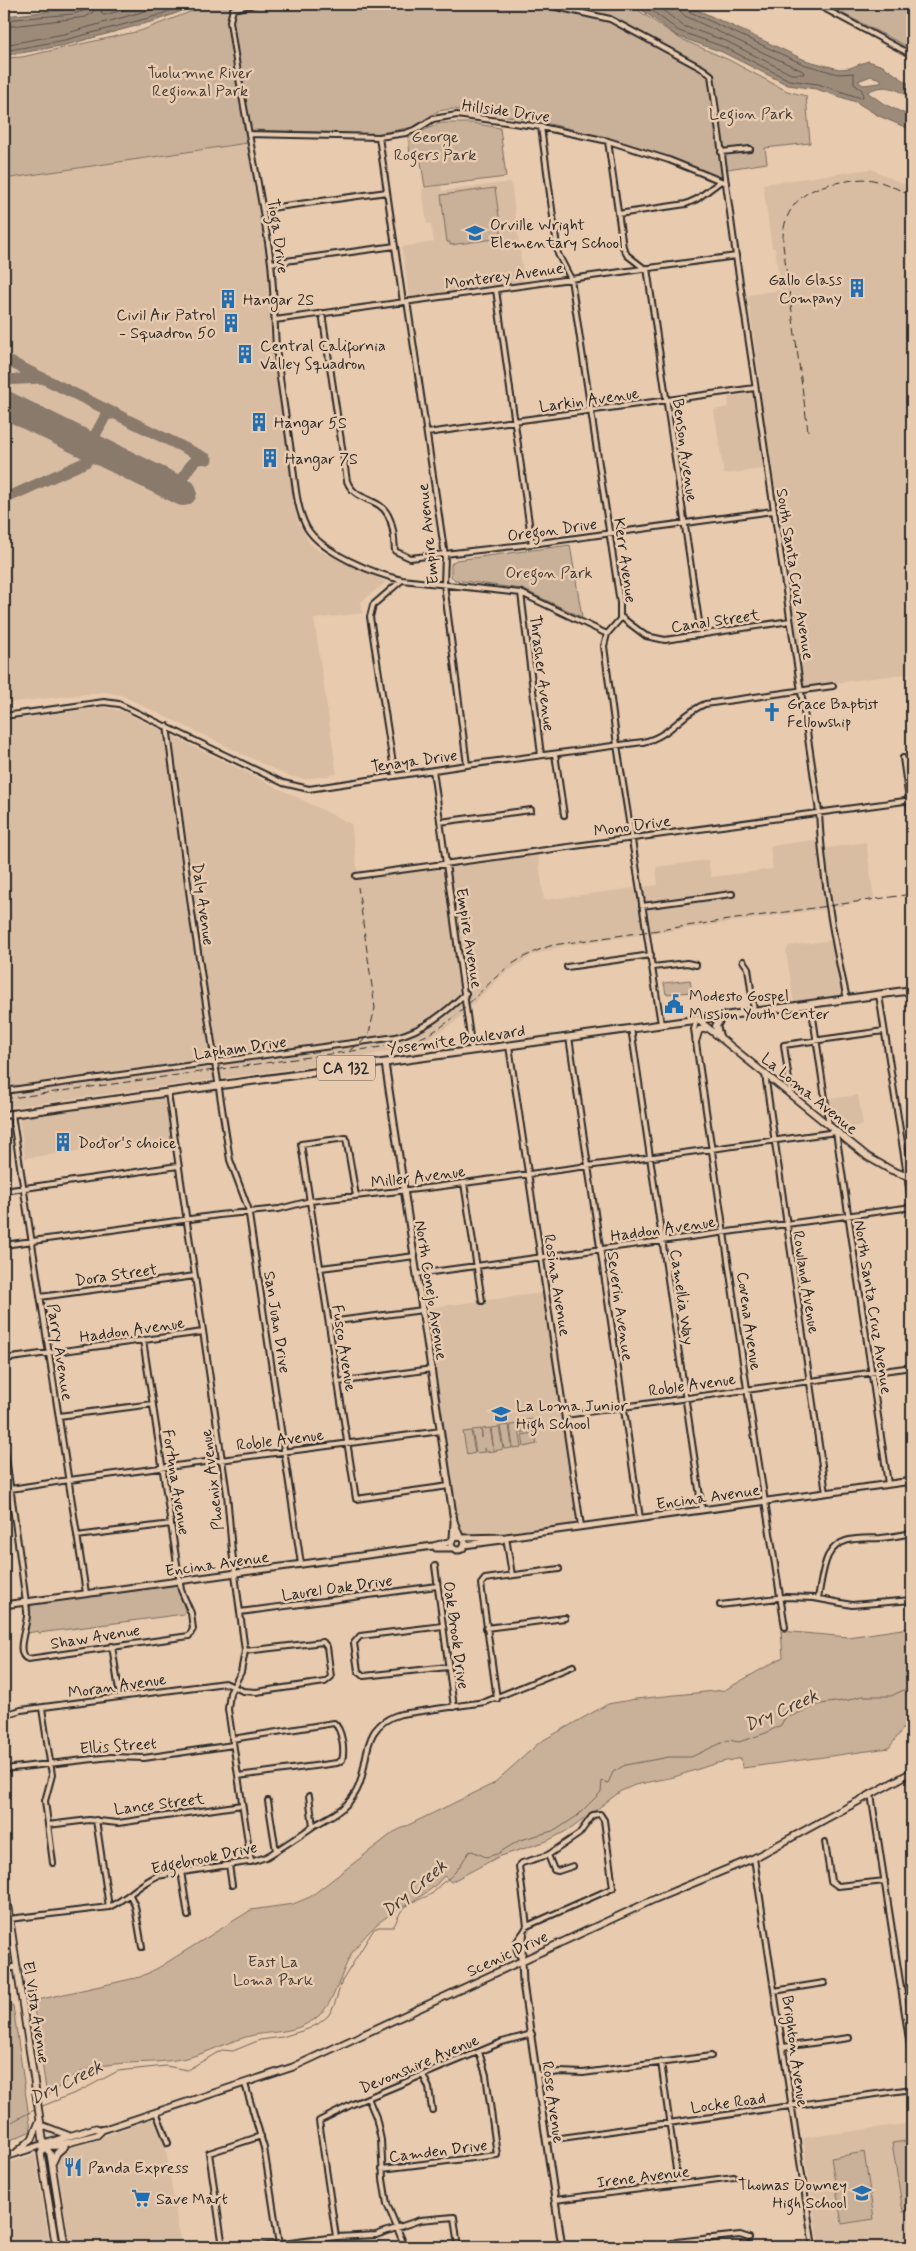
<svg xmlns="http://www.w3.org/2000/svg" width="916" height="2251" viewBox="0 0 916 2251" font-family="Mynerve,sans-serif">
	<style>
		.built { fill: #d8bda3 }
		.green { fill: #c9b099; stroke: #7a6e62 }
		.water { fill: #9d8b7a; stroke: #6f655a; fill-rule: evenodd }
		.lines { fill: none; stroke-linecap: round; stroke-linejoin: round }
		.shore { stroke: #59514b; stroke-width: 1 }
		.stream { stroke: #6f655a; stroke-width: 1 }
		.taxiway { stroke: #8a7a6c; stroke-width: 11 }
		.runway { stroke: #8a7a6c; stroke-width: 28 }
		.minor-casing { stroke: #2b2b2b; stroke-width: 8 }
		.tertiary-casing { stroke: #2b2b2b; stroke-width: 9 }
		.secondary-casing { stroke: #2b2b2b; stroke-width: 9 }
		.primary-casing { stroke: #2b2b2b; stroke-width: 10 }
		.minor { stroke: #e8caae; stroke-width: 4 }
		.tertiary { stroke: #e8caae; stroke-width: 5 }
		.secondary { stroke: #e8caae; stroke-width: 5.5 }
		.primary { stroke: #e8caae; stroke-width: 6 }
		.rail { stroke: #2b2b2b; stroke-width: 1; stroke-dasharray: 8 4; stroke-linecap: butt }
		.labels { text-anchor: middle; stroke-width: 5; stroke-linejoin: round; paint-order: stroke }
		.shield { fill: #e8caae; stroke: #645b52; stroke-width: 1 }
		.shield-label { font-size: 15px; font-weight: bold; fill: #2b2b2b }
		.park-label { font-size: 16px; fill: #433f3c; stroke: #e8caae }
		.street-label { font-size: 16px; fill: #2b2b2b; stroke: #e8caae }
		.poi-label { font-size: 16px; fill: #2b2b2b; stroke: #e8caae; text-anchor: start }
		.water-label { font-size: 18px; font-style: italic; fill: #423e3b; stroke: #e8caae }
	</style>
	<rect width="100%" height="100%" fill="#e8caae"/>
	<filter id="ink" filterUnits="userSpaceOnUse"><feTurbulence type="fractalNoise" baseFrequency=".02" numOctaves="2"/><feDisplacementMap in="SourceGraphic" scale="10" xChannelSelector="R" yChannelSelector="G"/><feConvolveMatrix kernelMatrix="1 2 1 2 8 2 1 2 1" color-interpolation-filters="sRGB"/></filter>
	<g filter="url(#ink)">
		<path class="built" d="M247,143L268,264L271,299L270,334L298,522L309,542L318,550L386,582L361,602L363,613L314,619L337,774L305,779L288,776L121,695L105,692L4,703V179Z
			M871,169L912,188V673L803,687L770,468L724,474L714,410L729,407L728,397L761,391L748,295L781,290L775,248H772L763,184Z
			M511,182L524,282L411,297L409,295L402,247L434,242L431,224H427L422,189L441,185L442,191Z
			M103,707L122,711L351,824L358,873L445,861L447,868L538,855L544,900L658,885L656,867L708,860L711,877L773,869L770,846L820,839L821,849L866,842L874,899L824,909L563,946L533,955L501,976L454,1023L423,1042L403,1048L340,1062L4,1108V721Z
			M833,940L843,996L794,1002L786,951L789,946Z
			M858,1095L863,1125L836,1130L832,1126L829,1099Z
			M166,1096L172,1139L25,1158L19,1116Z
			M543,1293L577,1522L574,1524L475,1538L461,1535L458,1526L426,1308Z
			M152,2119L157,2123L166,2149L181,2247H70L57,2157L65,2148L73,2144L99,2138Z
			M912,2123V2247H819L803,2138Z
			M35,2155L50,2247H4V2164Z"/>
		<path class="green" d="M211,4H629L679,38L729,60L787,91L806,96L810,143L765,148L767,163L721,170L722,178C635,144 546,117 452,109L438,111L413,127L376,134L253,130L247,143L4,179V58L22,57L140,31Z
			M824,4H912V49Z
			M441,123H472L500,128L506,177L425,187L421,162L410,155L408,137Z
			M495,188L502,238L450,245V242H447L441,195Z
			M570,545L582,617L522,589L455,580L451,576V564L456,560Z
			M690,980L692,992L666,994L664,983Z
			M533,1419L535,1431L522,1433L520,1421Z
			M518,1424L522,1447L513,1448L510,1425Z
			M509,1425L512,1448L504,1449L500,1426Z
			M499,1427L503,1449L494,1451L491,1428Z
			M490,1428L494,1451L485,1452L484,1448V1452L476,1453L472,1430L481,1429L482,1438V1429Z
			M471,1431L475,1453L467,1455L463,1432Z
			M535,1433L537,1444L524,1447L522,1435Z
			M177,1585L185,1610L184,1614L39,1633L38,1631L28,1633L31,1604Z
			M909,1628L912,1629V1716L889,1748L743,1768L741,1758L717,1763L674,1777L635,1785L621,1791L572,1828L547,1841L498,1857L451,1882L444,1876C426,1900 391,1908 371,1930C364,1937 357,1945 352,1953C340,1973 335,2005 315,2019C294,2033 277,2031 254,2035C230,2040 209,2053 186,2058C152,2066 115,2058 81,2072C69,2078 58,2088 47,2096L33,2001L140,1977L158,1968L251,1910L293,1904L310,1897L394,1832L493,1784L540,1742L608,1704L636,1699L725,1690L783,1657L781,1631L848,1637Z
			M13,2006L31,2131L4,2143V2007Z
			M912,2140V2211L903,2212L892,2143Z
			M864,2152L874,2219L842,2224L831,2158Z"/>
		<path class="water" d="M94,4H201L158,20L66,45L4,56V16L72,9Z
			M634,4H685L805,60L839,69L850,68L868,61L883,66L912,86V99C897,88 885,83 867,92L884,104L912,117V130L879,116L856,102L816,89L788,85L722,52L677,36ZM871,76L881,79V81L880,83L863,85L858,81Z"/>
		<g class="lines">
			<path class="shore" d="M103,4L101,13L104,15L148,4
				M643,4L679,31L724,47L789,80L818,84L861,98L863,97L862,90L854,84V73L838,74L803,64L688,11L685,4
				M655,4L683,26L726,41L791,74H804L803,71L685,16L680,11L679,4
				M4,20L73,14L86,10L89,4
				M4,27L86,17L93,12L95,4
				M4,45L64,34L170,4
				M4,51L65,40L156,16L187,4"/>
			<path class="stream" d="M40,2107L80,2091L118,2071L166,2066L187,2070L222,2050L233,2051L260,2040L282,2037L308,2029L318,2024L328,2016L334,2006L342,1981L374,1929L379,1927H393C397,1922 398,1915 402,1910C411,1901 423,1899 433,1893C436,1890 438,1887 441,1884C456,1874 459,1867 469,1852L472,1851L486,1857L497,1854L520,1840L556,1830L577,1816L601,1792L602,1781L608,1783L613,1772L625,1765L669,1757H691L728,1740L739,1742L766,1733L781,1725L784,1719L821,1704L849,1700L861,1696H891L908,1688L912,1683
				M4,2126L36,2109"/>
			<path class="taxiway" d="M4,359L207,459
				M4,380L42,378
				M82,442L93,439L106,415L116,413
				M165,483C190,489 184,454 207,459
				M4,499L86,462L90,457L91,452L82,442"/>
			<path class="runway" d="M4,404L183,492"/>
			<g class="minor-casing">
				<path id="minor" d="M254,4L233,9L230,21C241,103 260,182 271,263C274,291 274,319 276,346C280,384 287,421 292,459C295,481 296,508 307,528C322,553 375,574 402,580L521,593L607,634
					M543,4L610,19L703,69L711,75L736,256L819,812C822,875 833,938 847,999
					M816,4L912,55
					M541,127L558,254L571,279L620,603V619L607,634L604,646L617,745L661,1024
					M249,134L379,137L406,133L417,129L433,119L457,115L541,127L608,141L669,160L726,183
					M379,137L403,302
					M608,141L623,247L627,255L645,269
					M721,152L750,149
					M263,209L387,192
					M618,214L686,204L697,199L721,181
					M271,263L395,246
					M647,268L701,635
					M496,290L532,544
					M407,301L445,556L444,584L467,765
					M322,313L347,481C355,502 379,497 388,515C394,526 394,539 395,551L410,558L532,544L773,511
					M275,320L736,256
					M427,433L755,388
					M521,593L541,755
					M621,617L646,636L665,640L790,621
					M4,716L104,702L119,704L283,783L309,789L467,765L643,742C671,736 680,714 705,704L833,686
					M167,726L192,913L230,1160L248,1208L301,1564
					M555,754L564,815
					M903,758L912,821
					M433,770L472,1051
					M395,776L370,617L373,605L402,580
					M440,822L531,810
					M356,876L912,800
					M642,906L732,894
					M743,961L748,968L754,1011
					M567,967L651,955
					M653,967L687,963L696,965
					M879,995L912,1207
					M811,1004L829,1125
					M697,1019L694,1029L747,1389L785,1627
					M631,1028L702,1510
					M569,1037L640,1518
					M509,1046L581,1526
					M765,1074L826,1493
					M4,1091L396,1037C425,1029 444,1014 466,993
					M168,1093L227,1494L232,1551L245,1651L241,1672L230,1693L228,1709L251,1862
					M791,1095L784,1045L884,1031
					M12,1114L86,1593
					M464,1183L482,1301
					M4,1191L178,1166
					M356,1196L346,1138L301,1144L356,1499L449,1486
					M4,1245L219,1215L279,1209L310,1201L435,1187L836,1132L888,1484
					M321,1268L415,1256
					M417,1274L912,1207
					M40,1297L195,1276
					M329,1322L423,1310
					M4,1359L203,1332
					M338,1382L432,1369
					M565,1415L912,1367
					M59,1416L153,1404
					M4,1444C12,1500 20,1555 27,1611C29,1624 13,1654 28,1659L189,1636L193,1629L191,1613L181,1590L143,1340
					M4,1490L69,1480L441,1431
					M77,1536L171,1524
					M506,1537L512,1575
					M435,1566L454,1707
					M818,1598C821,1584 822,1569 828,1556C839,1535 861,1539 881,1538C891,1537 902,1535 912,1533
					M720,1605L786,1597L814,1598L852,1605L912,1600
					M240,1612L437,1586
					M443,1626L360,1636L354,1643L358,1671L364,1676L448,1667
					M486,1628L565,1618
					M112,1646L120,1697
					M497,1699L481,1584L485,1579L559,1569
					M42,1708L52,1775L45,1801L53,1863
					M4,1715L21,1710L225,1683L243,1691L256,1692L325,1682L331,1677L327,1647L323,1642L245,1651
					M232,1739L334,1723C342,1729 345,1751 342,1760L337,1763L238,1776
					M4,1769L111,1757L144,1758L233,1745
					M871,1794L912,2059
					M309,1796L313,1826
					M268,1801L276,1851
					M96,1820L109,1907
					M48,1825L89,1820L118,1823L242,1805
					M825,1842L831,1881L838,1886L885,1881
					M548,1855L554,1870L558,1871L573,1866
					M754,1858L813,2247
					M229,1865L232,1885
					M181,1871L188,1916
					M130,1895L135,1906L142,1947
					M9,1919L109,1907C127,1899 139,1884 157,1876L254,1861L266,1857C283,1847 299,1836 315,1825C327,1818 343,1811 352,1798C374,1769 354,1727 401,1714L485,1702L573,1666
					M522,1960C509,1939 520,1942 527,1926L519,1866L522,1863L548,1855L579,1834L593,1815L600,1814L604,1820L613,1888L527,1926
					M522,1960L524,1933
					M774,1991L824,1983
					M903,1997L912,1995
					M783,2047L849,2038
					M661,2062L678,2184
					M423,2075L429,2088L432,2110
					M537,2075L560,2072L583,2073L711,2056
					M245,2084L264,2148L279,2245
					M368,2098L376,2117L381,2140L383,2179L387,2204L405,2247
					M156,2112L168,2143
					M547,2140L912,2089
					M382,2169L497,2155L486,2075L479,2052
					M555,2200L734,2177
					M336,2237L319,2121L353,2104L502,2042L532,2034
					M708,2238L710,2247
					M223,2247L209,2153L261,2136
					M259,2247L336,2237L376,2235L420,2220L454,2217L458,2247
					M657,2247L676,2242L740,2235L749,2238"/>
			</g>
			<g class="tertiary-casing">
				<path id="tertiary" d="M385,1063L454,1521L460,1537
					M451 1543a7 7 0 1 1 14 0a7 7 0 1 1-14 0Z
					M462,1538L506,1537L912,1481
					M453,1539L454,1522
					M464,1545L502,1540L506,1537
					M436,1548H453
					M4,1605L433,1546L452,1541
					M522,1960L523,1983L562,2247
					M4,1969L16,1967"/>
			</g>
			<g class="secondary-casing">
				<path id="secondary" d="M697,1019L868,1157L891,1170L912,1178
					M696,1040L699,1030L708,1028
					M4,1882L44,2146
					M41,2125L67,2135
					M44,2146H56L97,2135L102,2130L293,2067L655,1899L754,1858L912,1772
					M44,2146L50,2153L65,2247
					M44,2146L41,2154L56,2247
					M17,2152L32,2139L39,2122
					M4,2157C35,2148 64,2137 96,2128L102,2130
					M53,2162L57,2153L65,2146"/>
			</g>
			<g class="primary-casing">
				<path id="primary" d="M719,1036L716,1026L722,1016
					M4,1115L912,990"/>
			</g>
			<use href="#minor" class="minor"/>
			<use href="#tertiary" class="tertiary"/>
			<use href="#secondary" class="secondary"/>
			<use href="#primary" class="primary"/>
			<path class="rail" d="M808,431L783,245C781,206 806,186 842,182C852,180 862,178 873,180C887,183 899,190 912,196
				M350,1050L362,1042L369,1033L375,1008L358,887
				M4,1099L403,1044C454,1030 470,997 508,967C522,957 537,950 553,945L912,894"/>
		</g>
	</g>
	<defs>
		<g id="school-bare" transform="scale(1.5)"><path d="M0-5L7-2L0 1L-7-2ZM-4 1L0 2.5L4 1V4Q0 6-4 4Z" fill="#1f6fb2" stroke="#e8caae" stroke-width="2.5" paint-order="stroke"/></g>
		<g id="building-bare" transform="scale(1.5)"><path d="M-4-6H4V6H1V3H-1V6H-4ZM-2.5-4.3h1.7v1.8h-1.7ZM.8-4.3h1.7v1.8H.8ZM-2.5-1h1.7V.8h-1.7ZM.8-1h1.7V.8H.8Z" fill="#1f6fb2" stroke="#e8caae" stroke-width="2.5" paint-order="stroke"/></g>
		<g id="church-bare" transform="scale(1.5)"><path d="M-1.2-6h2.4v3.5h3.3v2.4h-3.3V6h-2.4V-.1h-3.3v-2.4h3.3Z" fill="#1f6fb2" stroke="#e8caae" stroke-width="2.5" paint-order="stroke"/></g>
		<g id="civic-bare" transform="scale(1.5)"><path d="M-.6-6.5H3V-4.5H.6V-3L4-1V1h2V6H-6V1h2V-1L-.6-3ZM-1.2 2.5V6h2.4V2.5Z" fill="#1f6fb2" stroke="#e8caae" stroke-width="2.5" paint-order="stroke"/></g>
		<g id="restaurant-bare" transform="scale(1.5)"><path d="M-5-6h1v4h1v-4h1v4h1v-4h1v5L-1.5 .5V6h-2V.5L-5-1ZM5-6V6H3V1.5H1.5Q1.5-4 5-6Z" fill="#1f6fb2" stroke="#e8caae" stroke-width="2.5" paint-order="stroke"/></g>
		<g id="supermarket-bare" transform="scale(1.5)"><path d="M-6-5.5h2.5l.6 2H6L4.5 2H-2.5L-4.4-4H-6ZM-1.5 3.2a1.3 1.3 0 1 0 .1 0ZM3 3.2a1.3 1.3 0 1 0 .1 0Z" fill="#1f6fb2" stroke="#e8caae" stroke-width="2.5" paint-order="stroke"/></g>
	</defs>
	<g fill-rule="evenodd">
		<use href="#school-bare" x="475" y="233"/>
		<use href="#building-bare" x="857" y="288"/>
		<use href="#building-bare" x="228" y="299"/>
		<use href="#building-bare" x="231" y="323"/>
		<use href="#building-bare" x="245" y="354"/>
		<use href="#building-bare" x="259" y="422"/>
		<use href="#building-bare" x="270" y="458"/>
		<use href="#church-bare" x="772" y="712"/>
		<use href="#civic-bare" x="674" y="1004"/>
		<use href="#building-bare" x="63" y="1142"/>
		<use href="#school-bare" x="501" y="1414"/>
		<use href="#restaurant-bare" x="73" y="2167"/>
		<use href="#school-bare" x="862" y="2193"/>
		<use href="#supermarket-bare" x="141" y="2198"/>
	</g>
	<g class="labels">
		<rect class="shield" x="317" y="1055.5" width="58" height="25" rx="4"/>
		<g class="shield-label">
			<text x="346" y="1073">CA 132</text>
		</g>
		<g class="park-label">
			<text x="200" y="78">Tuolumne River<tspan x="200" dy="18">Regional Park</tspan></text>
			<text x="751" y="119">Legion Park</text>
			<text x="435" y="142">George<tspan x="435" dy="18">Rogers Park</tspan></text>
			<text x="549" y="578">Oregon Park</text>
			<text x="273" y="1967">East La<tspan x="273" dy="18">Loma Park</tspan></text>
		</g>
		<g class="street-label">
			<text transform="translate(506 110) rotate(8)" y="6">Hillside Drive</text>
			<text transform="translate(279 236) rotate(82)" y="6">Tioga Drive</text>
			<text transform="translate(504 275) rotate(-8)" y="6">Monterey Avenue</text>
			<text transform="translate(589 399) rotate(-8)" y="6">Larkin Avenue</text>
			<text transform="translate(686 450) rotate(82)" y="6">Benson Avenue</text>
			<text transform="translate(552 529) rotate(-8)" y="6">Oregon Drive</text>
			<text transform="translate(427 534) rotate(-96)" y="6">Empire Avenue</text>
			<text transform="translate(626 560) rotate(82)" y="6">Kerr Avenue</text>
			<text transform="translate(796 574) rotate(81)" y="6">South Santa Cruz Avenue</text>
			<text transform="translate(715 620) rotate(-8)" y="6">Canal Street</text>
			<text transform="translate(543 673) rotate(83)" y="6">Thrasher Avenue</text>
			<text transform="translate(414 760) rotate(-8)" y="6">Tenaya Drive</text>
			<text transform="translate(632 825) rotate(-8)" y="6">Mono Drive</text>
			<text transform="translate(204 904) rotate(82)" y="6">Daly Avenue</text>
			<text transform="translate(470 938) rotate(81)" y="6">Empire Avenue</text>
			<text transform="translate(456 1039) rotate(-8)" y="6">Yosemite Boulevard</text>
			<text transform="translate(240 1047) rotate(-8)" y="6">Lapham Drive</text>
			<text transform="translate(810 1093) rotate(39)" y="6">La Loma Avenue</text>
			<text transform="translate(418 1176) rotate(-7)" y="6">Miller Avenue</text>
			<text transform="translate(663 1228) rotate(-8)" y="6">Haddon Avenue</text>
			<text transform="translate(116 1274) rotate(-8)" y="6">Dora Street</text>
			<text transform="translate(807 1282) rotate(81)" y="6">Rowland Avenue</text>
			<text transform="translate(558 1285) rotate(81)" y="6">Rosina Avenue</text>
			<text transform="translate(432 1290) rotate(81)" y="6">North Conejo Avenue</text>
			<text transform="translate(683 1297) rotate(82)" y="6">Camellia Way</text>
			<text transform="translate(621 1306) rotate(82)" y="6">Severin Avenue</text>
			<text transform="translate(874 1307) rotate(81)" y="6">North Santa Cruz Avenue</text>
			<text transform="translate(750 1321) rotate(82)" y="6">Covena Avenue</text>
			<text transform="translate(278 1322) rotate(81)" y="6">San Juan Drive</text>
			<text transform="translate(132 1329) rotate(-8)" y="6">Haddon Avenue</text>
			<text transform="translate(345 1348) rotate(81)" y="6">Fusco Avenue</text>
			<text transform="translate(61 1352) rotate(81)" y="6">Parry Avenue</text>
			<text transform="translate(692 1384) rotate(-8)" y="6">Roble Avenue</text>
			<text transform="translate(280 1439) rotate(-7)" y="6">Roble Avenue</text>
			<text transform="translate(211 1480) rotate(-97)" y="6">Phoenix Avenue</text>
			<text transform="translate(177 1482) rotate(81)" y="6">Fortuna Avenue</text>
			<text transform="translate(708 1496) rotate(-8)" y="6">Encina Avenue</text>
			<text transform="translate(217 1563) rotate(-8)" y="6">Encina Avenue</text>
			<text transform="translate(337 1587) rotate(-8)" y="6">Laurel Oak Drive</text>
			<text transform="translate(457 1635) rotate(82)" y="6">Oak Brook Drive</text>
			<text transform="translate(95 1636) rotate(-9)" y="6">Shaw Avenue</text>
			<text transform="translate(117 1685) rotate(-8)" y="6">Moran Avenue</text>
			<text transform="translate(118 1745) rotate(-4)" y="6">Ellis Street</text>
			<text transform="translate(159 1803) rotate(-7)" y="6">Lance Street</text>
			<text transform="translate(204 1857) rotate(-12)" y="6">Edgebrook Drive</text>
			<text transform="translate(507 1953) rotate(-25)" y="6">Scenic Drive</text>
			<text transform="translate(37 2012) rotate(81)" y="6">El Vista Avenue</text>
			<text transform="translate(796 2051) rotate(82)" y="6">Brighton Avenue</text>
			<text transform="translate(419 2063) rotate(-23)" y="6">Devonshire Avenue</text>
			<text transform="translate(554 2102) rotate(82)" y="6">Rose Avenue</text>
			<text transform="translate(728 2102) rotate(-8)" y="6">Locke Road</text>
			<text transform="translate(438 2150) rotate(-7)" y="6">Camden Drive</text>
			<text transform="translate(643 2176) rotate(-7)" y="6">Irene Avenue</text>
		</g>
		<g class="poi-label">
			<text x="490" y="230">Orville Wright<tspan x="490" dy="18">Elementary School</tspan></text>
			<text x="842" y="285" text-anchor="end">Gallo Glass<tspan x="842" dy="18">Company</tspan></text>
			<text x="243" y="305">Hangar 2S</text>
			<text x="216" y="320" text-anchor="end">Civil Air Patrol<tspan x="216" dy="18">- Squadron 50</tspan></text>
			<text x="260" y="351">Central California<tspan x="260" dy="18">Valley Squadron</tspan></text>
			<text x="274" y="428">Hangar 5S</text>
			<text x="285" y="464">Hangar 7S</text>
			<text x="787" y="709">Grace Baptist<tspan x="787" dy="18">Fellowship</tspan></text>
			<text x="689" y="1001">Modesto Gospel<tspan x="689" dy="18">Mission Youth Center</tspan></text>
			<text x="78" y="1148">Doctor's choice</text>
			<text x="516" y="1411">La Loma Junior<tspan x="516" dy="18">High School</tspan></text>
			<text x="88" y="2173">Panda Express</text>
			<text x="847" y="2190" text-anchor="end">Thomas Downey<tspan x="847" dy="18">High School</tspan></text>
			<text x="156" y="2204">Save Mart</text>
		</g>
		<g class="water-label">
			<text transform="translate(781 1710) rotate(-24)" y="6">Dry Creek</text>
			<text transform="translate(414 1888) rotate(-40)" y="6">Dry Creek</text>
			<text transform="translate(66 2082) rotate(-26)" y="6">Dry Creek</text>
		</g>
	</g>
	<rect width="916" height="2251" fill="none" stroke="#e8caae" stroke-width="20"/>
	<rect x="10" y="10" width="896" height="2231" fill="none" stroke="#2b2b2b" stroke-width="2" filter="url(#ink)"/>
</svg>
